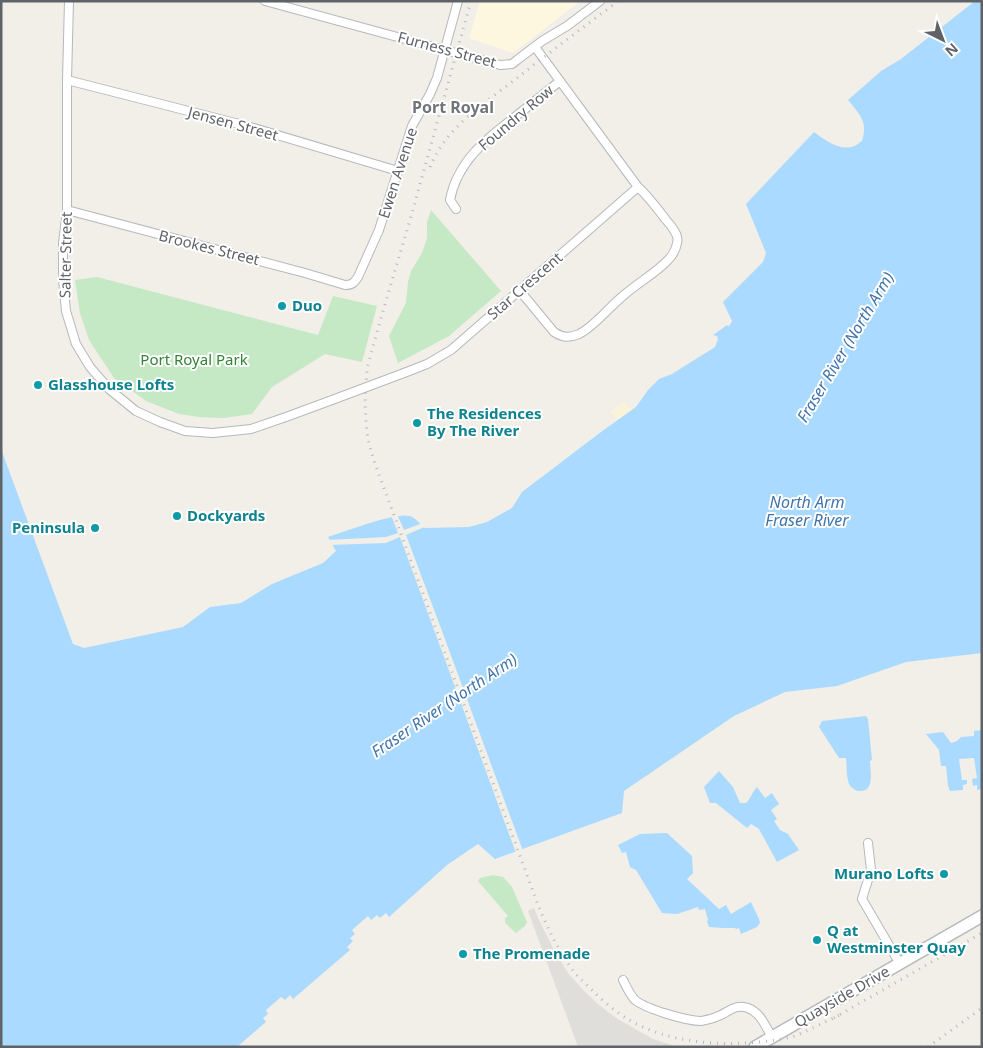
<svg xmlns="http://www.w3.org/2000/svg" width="983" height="1048" viewBox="0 0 983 1048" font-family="'Noto Sans',sans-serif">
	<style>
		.commercial { fill: #fef7e0 }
		.industrial { fill: #e0deda }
		.green { fill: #c5e8c5 }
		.sand { fill: #fbf3d9 }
		.water { fill: #aadaff }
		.pier { fill: #f1efe8 }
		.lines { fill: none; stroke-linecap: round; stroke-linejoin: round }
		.street-casing { stroke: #b5b8bc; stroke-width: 10 }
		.secondary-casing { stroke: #b6babf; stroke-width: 14 }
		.street { stroke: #fff; stroke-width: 8 }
		.secondary { stroke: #fff; stroke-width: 11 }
		.rail { stroke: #b6b7b8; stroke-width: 3; stroke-dasharray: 1 6; stroke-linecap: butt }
		.street-bridge-casing { stroke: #b5b8bc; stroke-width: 10; stroke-linecap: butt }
		.street-bridge { stroke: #fff; stroke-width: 8 }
		.culture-dot { fill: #0f9aa8; stroke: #fff; stroke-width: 2 }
		.labels { text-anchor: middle; stroke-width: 4; stroke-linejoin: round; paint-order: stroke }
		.street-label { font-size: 15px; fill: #5f6368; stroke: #fff }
		.culture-label { font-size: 15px; font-weight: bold; fill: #0d838f; stroke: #fff; text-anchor: start }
		.park-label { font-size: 15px; fill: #348238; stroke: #fff }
		.neighbourhood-label { font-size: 16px; font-weight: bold; fill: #70757a; stroke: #fff }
		.water-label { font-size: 16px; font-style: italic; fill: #4174aa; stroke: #fff }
	</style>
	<rect width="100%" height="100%" fill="#f1efe8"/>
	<path class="commercial" d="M480,1H580L513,53L469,38Z"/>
	<path class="industrial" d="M534,908L538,918L554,950L568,973L584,991L599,1005L616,1018L653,1039L678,1047H578L528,911Z"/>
	<path class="green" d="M431,210L501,291L449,336L398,363L389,336L406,303L408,282L411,271L422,253L427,238V222Z
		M97,277L318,335L333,296L377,306L362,362L325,354L272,387L252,414L224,418L199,417L179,414L146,401L114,378L89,340L80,313L75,280Z
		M493,875L503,877L512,887L527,922L525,926L516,933L505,923V918L508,916L478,881L480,878Z"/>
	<path class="sand" d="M625,401L627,406L633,409L618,420L610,412Z"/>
	<path class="water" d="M975,1H982V653L906,662L837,686L785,692L734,716L624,791L622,813L495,859L478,844L447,865L389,917L386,913L380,918L377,915L371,920L368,916L352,930L355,934L350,938L353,941L347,947L350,950L293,999L290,995L285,1000L281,997L266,1010L268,1014L263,1018L266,1022L237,1047H1V449L73,644L84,648L183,627L210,607L241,603L272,584L323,563L336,551L328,537C344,532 396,512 409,516C415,517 419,523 424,528L469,527L487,522L512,508L522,492L601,432L636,407L648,390L659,379L672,374L715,347L718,339L717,336L713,335L727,325L728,326L730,325L732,321L723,302L763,262L766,253L746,204L814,132C825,140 838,150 851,147C855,147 859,143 862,141C868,121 860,115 848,100L881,71L901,59Z
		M866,716L868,719L872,760L870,761C870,770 875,791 861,791C856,791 853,789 850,786C846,778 847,766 846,758H839L819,727L822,721Z
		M982,730V789L977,790V785L973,786L972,779L977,778L974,758L959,759L962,780H967V784L963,785V790L950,791L948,786L946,766H941L939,750L926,734L943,732L951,743L957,741L961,737L974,736V731Z
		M719,771L733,787L740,803H746C751,798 752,792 757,787L765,798L772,793L779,804L771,810L777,819L774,821L780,830L788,834L799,850L777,862L759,829L751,824L747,828L716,803H710L704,787Z
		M667,833L692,856L693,873L687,879L719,909L726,905L731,914L751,902L759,919L760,923L757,927L741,934L739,928L736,929L735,928H723L709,927L707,921L708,920L705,909L699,910L698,907L677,914L662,913L636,870L630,867L626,852L622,853L618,845L640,834Z"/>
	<path class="pier" d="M397,514L404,530L423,523L425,525H429L406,535L442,631L523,851L516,853L400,537L386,543L330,545L327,540L386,537L398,533L391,515Z"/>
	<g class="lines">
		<g class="street-casing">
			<path id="street" d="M69,1L67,80V210L63,243V279L66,311L76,344L90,367L109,389L136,411L160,422L185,431L213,433L251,429L286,417L332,400
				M265,1L500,65L512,64L517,60L542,41L567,26L600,1
				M67,80L247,126L398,171
				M456,209L450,200C457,162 486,139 515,117C530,105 545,93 560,81
				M67,210L305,273L345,285C352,285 354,283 358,277L379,230L412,126L430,94L437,78L458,1
				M520,291L554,332C563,338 570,338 579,334C595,326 609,307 623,296C637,283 655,274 668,260C672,256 676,249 677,243C678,240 677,235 675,232C673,228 669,223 666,220C657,208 649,197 638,187L535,47
				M404,373L427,364L451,350L638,187
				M868,843L871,870L862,899L900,964
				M623,980C626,986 630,995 635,1000C646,1009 687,1021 701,1021C706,1020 712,1019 716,1017C728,1013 735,1003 748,1008C761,1013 765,1026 772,1037"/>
		</g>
		<g class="secondary-casing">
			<path id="secondary" d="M755,1047L982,916"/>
		</g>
		<use href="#street" class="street"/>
		<use href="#secondary" class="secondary"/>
		<path class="rail" d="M471,1L412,213L383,311L367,369L365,401L366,423L368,439L374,461L538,905C548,929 559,952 574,972C579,978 585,983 591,989C601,999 613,1010 626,1018C672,1047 740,1048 792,1037C808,1031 824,1022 840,1015
			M430,167C446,127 485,103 517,78C550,52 584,27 618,1
			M834,1018L982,933
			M928,1047L982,1008"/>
		<g class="street-bridge-casing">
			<path id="street-bridge" d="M332,400L404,373"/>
		</g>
		<use href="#street-bridge" class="street-bridge"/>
	</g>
	<g class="culture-dot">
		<circle cx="282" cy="306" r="5"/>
		<circle cx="38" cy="385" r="5"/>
		<circle cx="417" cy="423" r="5"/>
		<circle cx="177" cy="516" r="5"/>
		<circle cx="95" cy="528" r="5"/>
		<circle cx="944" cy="874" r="5"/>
		<circle cx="817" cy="940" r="5"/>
		<circle cx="463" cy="954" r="5"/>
	</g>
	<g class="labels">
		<g class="street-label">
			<text transform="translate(447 50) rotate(15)" y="5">Furness Street</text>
			<text transform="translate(516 118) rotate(-40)" y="5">Foundry Row</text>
			<text transform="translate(233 124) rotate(15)" y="5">Jensen Street</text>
			<text transform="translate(398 173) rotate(-72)" y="5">Ewen Avenue</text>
			<text transform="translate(209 248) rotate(14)" y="5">Brookes Street</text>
			<text transform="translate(66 255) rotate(-89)" y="5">Salter Street</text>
			<text transform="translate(525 286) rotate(-41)" y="5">Star Crescent</text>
			<text transform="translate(842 997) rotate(-30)" y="5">Quayside Drive</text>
		</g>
		<g class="culture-label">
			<text x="292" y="311">Duo</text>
			<text x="48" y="390">Glasshouse Lofts</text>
			<text x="427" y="419">The Residences<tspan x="427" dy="17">By The River</tspan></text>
			<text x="187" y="521">Dockyards</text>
			<text x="85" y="533" text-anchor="end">Peninsula</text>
			<text x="934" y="879" text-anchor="end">Murano Lofts</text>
			<text x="827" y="936">Q at<tspan x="827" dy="17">Westminster Quay</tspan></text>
			<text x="473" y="959">The Promenade</text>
		</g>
		<g class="park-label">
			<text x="194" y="365">Port Royal Park</text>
		</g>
		<g class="neighbourhood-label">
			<text x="453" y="113">Port Royal</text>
		</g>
		<g class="water-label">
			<text transform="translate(845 347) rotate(-59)" y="6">Fraser River (North Arm)</text>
			<text x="807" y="508">North Arm<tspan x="807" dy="18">Fraser River</tspan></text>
			<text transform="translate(444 705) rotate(-34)" y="6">Fraser River (North Arm)</text>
		</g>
	</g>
	<rect width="983" height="1048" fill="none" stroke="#5f6368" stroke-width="5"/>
	<g transform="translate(943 40) rotate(138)" stroke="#ffffff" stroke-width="4" paint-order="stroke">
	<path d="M0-4L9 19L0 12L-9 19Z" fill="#5f6368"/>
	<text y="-8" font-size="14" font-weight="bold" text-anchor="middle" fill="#5f6368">N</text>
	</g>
</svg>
